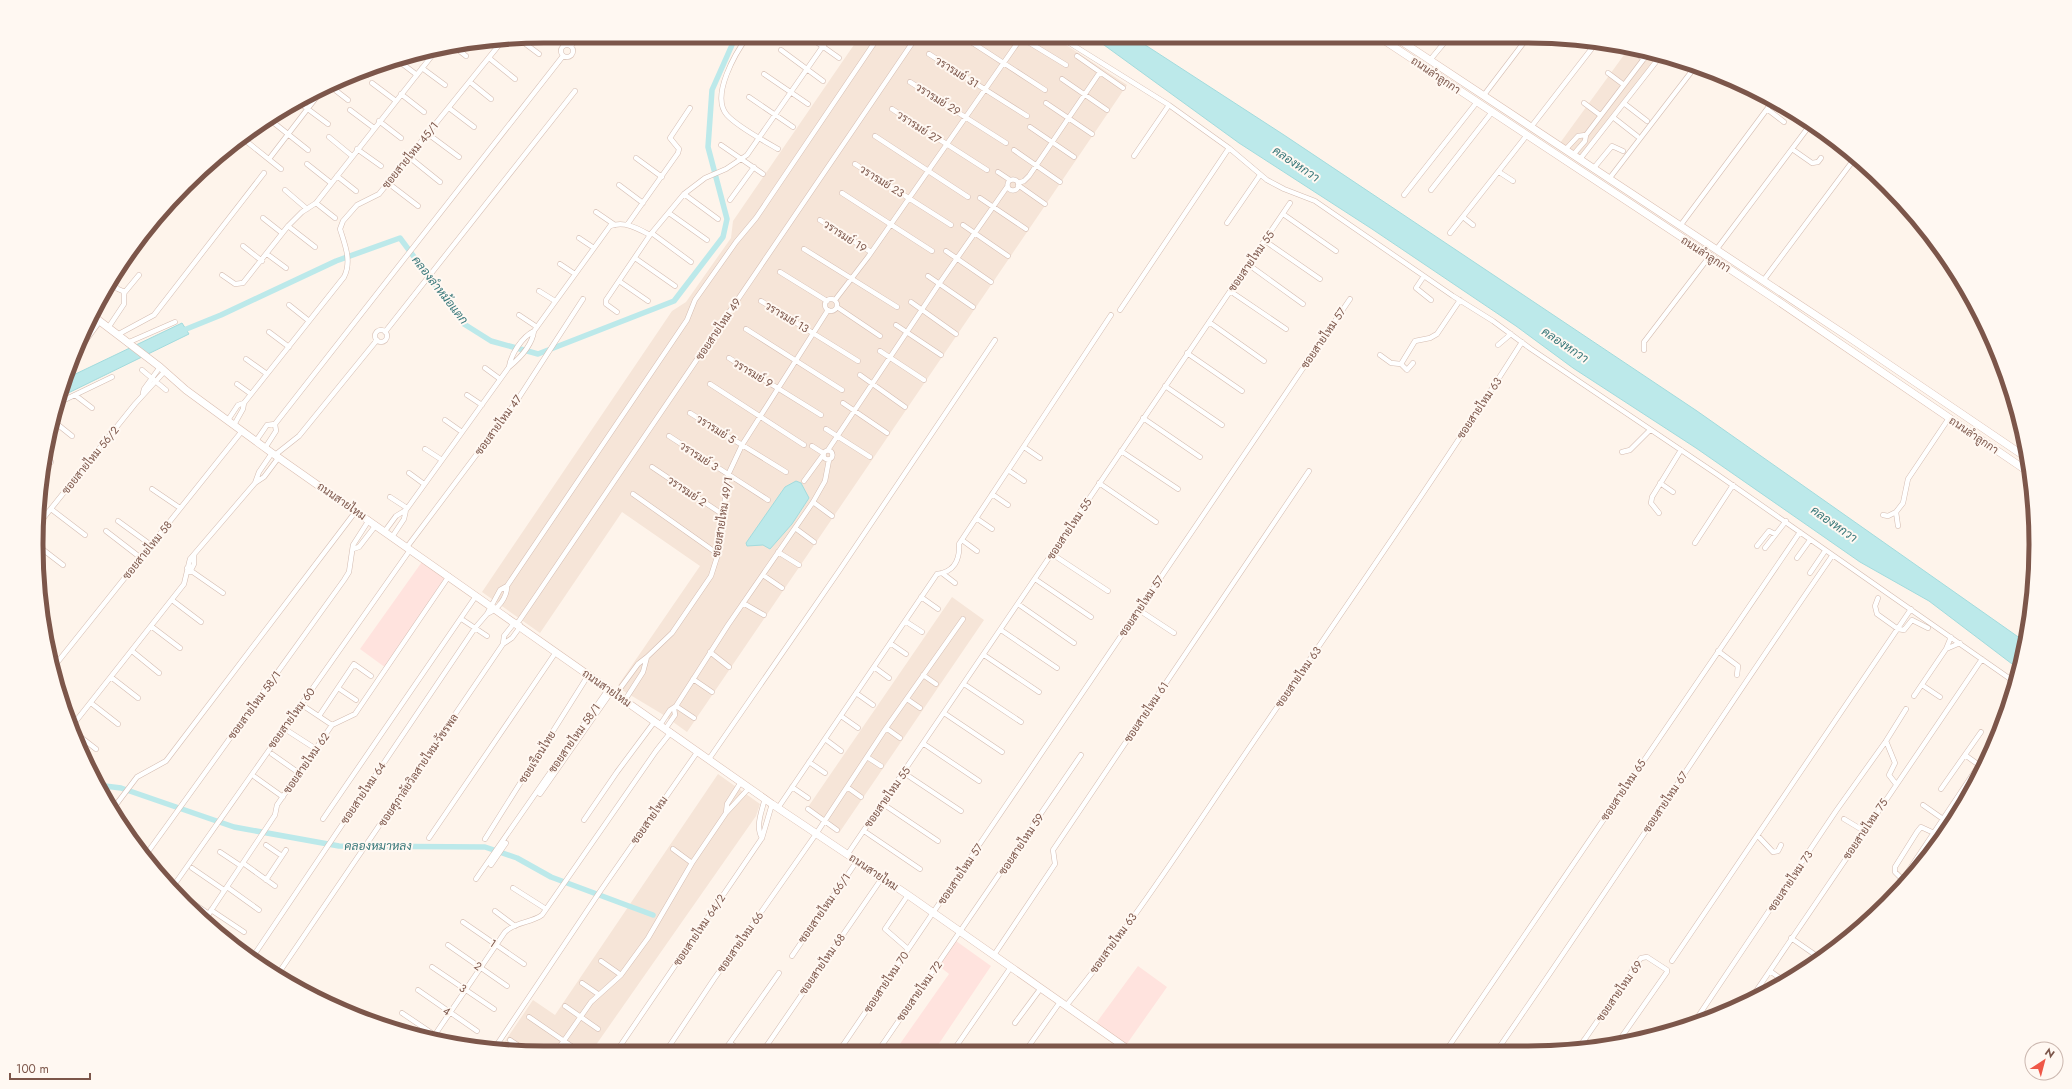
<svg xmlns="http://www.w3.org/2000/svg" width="2072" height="1089" viewBox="0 0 2072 1089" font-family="Jost,Sarabun,sans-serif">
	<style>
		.residential { fill: #f6e5d8 }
		.commercial { fill: #ffe3de }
		.water { fill: #bce9ea; stroke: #a2dbdd }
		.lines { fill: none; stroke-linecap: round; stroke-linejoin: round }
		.canal { stroke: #bce9ea; stroke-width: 5.5 }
		.minor-casing { stroke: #d4bcb1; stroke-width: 5.5 }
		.secondary-casing { stroke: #dabdb0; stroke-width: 8 }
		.minor { stroke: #fff; stroke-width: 4.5 }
		.secondary { stroke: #fff; stroke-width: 7 }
		.labels { text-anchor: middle; stroke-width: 4; stroke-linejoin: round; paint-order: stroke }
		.street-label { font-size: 11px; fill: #7c564a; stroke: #fff8f2 }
		.water-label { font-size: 12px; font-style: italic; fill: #39787a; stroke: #fff8f2 }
		.rim { fill: none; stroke: #7c564a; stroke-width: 5 }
	</style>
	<rect width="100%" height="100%" fill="#fef4eb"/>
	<path class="residential" d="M860,36L1054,37L1127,85L687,732L662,714L617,687L700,566L622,512L540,633L482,592L672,311L686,302L731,238L733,221Z
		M1629,48L1662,55L1583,160L1560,143Z
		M952,597L984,620L839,833L806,810Z
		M718,774L760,804L756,816L591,1052H511L499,1050L533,1000L555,1015Z"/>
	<path class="commercial" d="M424,559L449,576L386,668L360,649Z
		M956,941L991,966L934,1051H895L949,974L939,966Z
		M1138,966L1167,987L1124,1048L1094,1026Z"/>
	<path class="water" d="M1093,37H1133L1284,135L1697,411L2024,641L2020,670L1929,601L1860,562L1696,448L1573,368L1516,326L1372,229L1239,143Z
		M182,323L189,334L58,398L65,379Z
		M796,481L801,483L809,498L792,524L770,549L763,545L747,546L746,543L785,487Z"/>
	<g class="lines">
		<path class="canal" d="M179,332L221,315L336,261L400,238L464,324L491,341L538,354L674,301L723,237L727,219L708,147L712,90L736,36
			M97,785L121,788L234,827L339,846L485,847L517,858L551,877L653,915"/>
		<g class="minor-casing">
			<path id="minor" d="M748,36C736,52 710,96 727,115C738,127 764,141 778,149
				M808,36L839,58
				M855,36V37
				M962,36L1045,90
				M1020,37L1066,65
				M1060,37L1169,105L1229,148L1267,180L1284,189L1315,201L1453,296L1493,321L1531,349L1718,475L2016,683
				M519,39L539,54
				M561 51a6 6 0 1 1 12 0a6 6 0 1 1-12 0Z
				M452,45L466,56
				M571,46L579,36
				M1630,49L1644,59
				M781,50L823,81
				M929,54L1027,116
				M1077,56L1123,88
				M489,58L515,79
				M396,59L417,75
				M1430,60L1449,37
				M422,68L445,85
				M362,71L367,75
				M1608,73L1624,85
				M764,74L808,104
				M1062,79L1107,110
				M470,82L491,99
				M910,82L1006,143
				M372,83L396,101
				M330,86L348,100
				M401,94L424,112
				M1484,95L1528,37
				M749,97L793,127
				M297,101L328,124
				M1046,103L1092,134
				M1584,103L1600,115
				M1625,104L1647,121
				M449,108L474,127
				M892,109L987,170
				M1767,109L1784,122
				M350,110L374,128
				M1614,118L1637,136
				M269,119L308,150
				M379,121L401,138
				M1030,127L1074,157
				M1531,127L1596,43
				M428,134L459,157
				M875,136L968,197
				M241,137L281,169
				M329,137L352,156
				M721,145L763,174
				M357,149L381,166
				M1792,149L1812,163L1818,162L1821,158
				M1014,150L1060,182
				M1565,150L1578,136L1586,135
				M1573,155L1585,141L1586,135L1649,52
				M1134,156L1169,105
				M409,157L440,182
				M636,158L662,177
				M269,159L322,90
				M1580,159L1662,54
				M307,164L331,183
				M855,164L951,225
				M1593,169L1612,146L1623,151
				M998,172L1010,180
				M1499,172L1513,181
				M337,176L356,191
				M1609,179L1695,67
				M1007.5 185a5.5 5.5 0 1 1 11 0a5.5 5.5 0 1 1-11 0Z
				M388,183L418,206
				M1018,183L1024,181L1029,176L1100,72
				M619,185L643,203
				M1018,185L1045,204
				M285,190L307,209
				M1431,190L1492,112
				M842,193L932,251
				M684,194L718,219
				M1404,195L1477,102
				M980,198L1026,229
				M730,200L754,167
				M316,203L335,218
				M596,212L615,225
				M669,213L707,240
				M1283,214L1336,251
				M1463,217L1473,225
				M263,218L282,233
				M820,220L871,252
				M1227,223L1260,175
				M627,225L678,153L679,149L670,138L690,108
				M963,225L1008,256
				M288,226L315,247
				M1680,226L1773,101
				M1450,233L1527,135
				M653,234L691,262
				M579,238L594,248
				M1265,241L1320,279
				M243,246L262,261
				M804,249L897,307
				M1716,250L1810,125
				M946,251L991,282
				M267,254L286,268
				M635,258L675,286
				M560,264L575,274
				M1249,265L1303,304
				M780,272L827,301
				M222,275L235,284L243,283L288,226L302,212L316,203L438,48
				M928,276L973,307
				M1424,276L1416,288L1431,300
				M619,281L648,301
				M1763,281L1855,158
				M111,283L118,289L125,292L139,275
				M539,291L555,301
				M1230,291L1286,329
				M825 305a6 6 0 1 1 12 0a6 6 0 1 1-12 0Z
				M835,300L868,257L1021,38
				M761,301L858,361
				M911,302L956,334
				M289,305L309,321
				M837,307L880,336
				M1120,310L1229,148
				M617,312L606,304V300L650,235
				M519,315L537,327
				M1209,322L1264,361
				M896,325L941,355
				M108,328L124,304V292
				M746,329L842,390
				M375 336a6 6 0 1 1 12 0a6 6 0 1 1-12 0Z
				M269,332L289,347
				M385,332L575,91
				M117,335L154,315L264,173
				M127,343L175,322
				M1498,345L1511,334
				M1644,350V342L1709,257
				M880,351L924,380
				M74,352L78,351L100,321
				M1187,353L1242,391
				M1380,355L1391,363L1401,364
				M729,358L821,415
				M246,359L267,374
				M1413,363L1407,370L1401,364L1415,341L1430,338L1437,334L1460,300
				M509,367C511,354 522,337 534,331
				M485,368L500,379
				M142,370L166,390
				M860,375L905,407
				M237,384L251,394
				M710,384L804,445
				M1165,386L1222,425
				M143,393L144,389L160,367
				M75,395L92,408
				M467,395L482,405
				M843,403L887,433
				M56,404L112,377
				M690,413L786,472
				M1143,418L1200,457
				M52,420L72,436
				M228,420L238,405L244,403L344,277C352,261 345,245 340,229L343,221L357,205L379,194L503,40
				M445,420L462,432
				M234,425L243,409L244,403
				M826,429L870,457
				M669,436L768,500
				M256,441L267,425L275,424L563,56
				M812,446L823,453
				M1024,447L1040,458
				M265,448L276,431L275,424
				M425,449L442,460
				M828,450L939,284L1007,187
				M823.5 455a4.5 4.5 0 1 1 9 0a4.5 4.5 0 1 1-9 0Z
				M1121,451L1178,489
				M1622,452L1630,450L1650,430
				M275,455L299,436L377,340
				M46,458L51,462
				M652,467L722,514
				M1008,470L1024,481
				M409,473L424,484
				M804,481L823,455
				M255,483L259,472L272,453
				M1099,483L1156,522
				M1660,483L1673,492
				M152,489L180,508
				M633,494L718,554
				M992,494L1008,505
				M390,497L407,508
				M813,502L832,516
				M51,509L85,535
				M1659,513L1651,503L1652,497L1681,450
				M1883,515L1888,516L1896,512
				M976,518L992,529
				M118,521L151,545
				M37,526L135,404L165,371
				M1898,526L1896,512L1903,503L1908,479L1949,418
				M795,528L814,542
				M106,531L141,558
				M385,531L396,516L406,510
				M392,537L404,519L406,510L509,367C520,358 532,345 534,331L610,226C625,221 637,228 650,235L684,194L705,178L726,169L747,155L830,36
				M962,540L977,551
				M1695,543L1733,485
				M37,545L63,565
				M1757,546L1769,531L1775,534
				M407,547L516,402L583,299
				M1765,548L1786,521
				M353,549L359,547L376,525
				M778,552L799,565
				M1052,554L1108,591
				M1797,558L1810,540
				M187,568L223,593
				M190,572L194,564V555
				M942,573L955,583
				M1810,573L1825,551
				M763,575L782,588
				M1035,579L1091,617
				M921,597L938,609
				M1878,598L1875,606L1877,614L1898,629L1904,630L1912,620L1928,628
				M172,600L201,622
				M743,603L764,615
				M1018,604L1074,643
				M1139,610L1174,633
				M487,614C498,609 507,598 507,586
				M463,620L487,636
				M519,621L917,36
				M905,621L922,632
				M151,626L180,648
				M1001,630L1057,668
				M890,643L906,654
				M503,644L504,636L515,622
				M1946,649L1960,643
				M132,651L159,673
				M1718,651L1738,666L1737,675
				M710,652L729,667
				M984,655L1039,692
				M874,667L889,678
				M52,669L242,431
				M923,675L936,684
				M111,677L138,698
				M693,679L712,692
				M964,684L1021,722
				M1922,685L1940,697
				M338,688L356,700
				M856,693L873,705
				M616,694L638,664L647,657L672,633L711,576L718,554L728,475L742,445L828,310
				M1914,696L1946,649L1951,637
				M907,699L920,708
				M625,700L643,672L647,657
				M91,703L118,724
				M676,706L694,718
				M305,707L332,725
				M944,713L1002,752
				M319,716L354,664L371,676
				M841,716L858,728
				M660,725L670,710L676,706L728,625L813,502L825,481L829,460
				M72,726L184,584L190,559L255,483L264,477L279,457
				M666,728L675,715L674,708
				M886,728L900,738
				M288,731L316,749
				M74,732L96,749
				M825,739L841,751
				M924,744L979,781
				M272,754L299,773
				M1965,755L1979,765
				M867,757L881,766
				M709,759L839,571L995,340
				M809,762L825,773
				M904,773L961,811
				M255,777L283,797
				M1896,784L1889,775L1895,763L1886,741L1906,709
				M792,787L808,798
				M847,787L861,797
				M1941,789L1981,732
				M540,794L612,691
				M883,804L938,841
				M1923,805L1943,819
				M778,808L937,574C954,572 960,560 959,544L1111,315
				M808,809L837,830
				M112,810L137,777L166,761L356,511
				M726,813L727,804L741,782
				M323,819L476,596
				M1844,819L1864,831
				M584,820L617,772L655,721
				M864,831L920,869
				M1758,836L1773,852L1778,851L1781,845
				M429,838L556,652
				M762,838C755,826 762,811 765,798
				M485,839L589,674
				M266,845L282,856
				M673,849L692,863
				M220,852L241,866
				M847,855L1290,203
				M145,856L344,580L349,572L353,545L369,520
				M243,863L275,886
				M491,865L506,843
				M192,868L224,890
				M476,879L609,688
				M1902,879L1895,872V867L1917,832L1921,827L1934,833
				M266,880L286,850
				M227,887L259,910
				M172,888L410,550
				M513,888L546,909
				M175,891L209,914
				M908,895L885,929L908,949
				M1891,897L1993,744
				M211,910L244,932
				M495,911L515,926
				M204,921L275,815L277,805L332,725L355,714L449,576
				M463,922L524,964
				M1791,938L1814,954
				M448,945L507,986
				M994,955L1055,864L1053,850L1309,471
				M792,956L857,861
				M252,958L475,628L487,614L500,590L507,586L687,320L695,300L736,242L756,218L879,36
				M601,961L621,975
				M1672,961L1911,609
				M432,967L494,1009
				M1770,971L1784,981
				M278,974L503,644L512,638L520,627V625
				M582,983L598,994
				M418,990L477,1031
				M1750,1000L1982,659
				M565,1006L598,1029
				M1066,1006C1139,916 1201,817 1267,722C1353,596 1440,471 1522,342
				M402,1013L442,1040
				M529,1017L580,1052
				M1695,1021L1836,811L1886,741
				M1015,1023L1041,988
				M432,1039L505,932C515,922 531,923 542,915L656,751L671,732
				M510,1040L528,1052
				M1584,1040L1596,1048
				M730,1043L741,1051
				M494,1049L601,890L698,751
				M1447,1049L1800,532
				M1498,1049C1611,886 1719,719 1832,556
				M1578,1049L1641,958L1647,957L1667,970V972L1618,1042
				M1026,1050L1060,1002
				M666,1051L714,979L816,834L886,728L963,619
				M724,1051L779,973
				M763,1051L882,878
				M839,1051L1350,299
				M878,1051L1081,755
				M953,1051L1011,967
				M556,1052L591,1002L621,975L648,938L692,863L726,813L749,788
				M616,1052L762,838L772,804"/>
		</g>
		<g class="secondary-casing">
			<path id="secondary" d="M1379,37L1775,299L2030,473
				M1395,37L1850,338L2027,458
				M93,316L160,367L186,390L272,453L772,804L908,895L1129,1050"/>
		</g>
		<use href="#minor" class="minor"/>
		<use href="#secondary" class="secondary"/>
	</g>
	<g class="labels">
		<g class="street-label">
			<text transform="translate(957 72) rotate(32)" y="4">วรารมย์ 31</text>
			<text transform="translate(1436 75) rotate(34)" y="4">ถนนลำลูกกา</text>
			<text transform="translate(938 99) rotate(32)" y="4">วรารมย์ 29</text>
			<text transform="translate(919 127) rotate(33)" y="4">วรารมย์ 27</text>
			<text transform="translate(410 155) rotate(-51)" y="4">ซอยสายไหม 45/1</text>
			<text transform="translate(882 181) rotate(32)" y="4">วรารมย์ 23</text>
			<text transform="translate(845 236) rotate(33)" y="4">วรารมย์ 19</text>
			<text transform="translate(1706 254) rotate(33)" y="4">ถนนลำลูกกา</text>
			<text transform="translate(1251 261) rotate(-55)" y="4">ซอยสายไหม 55</text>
			<text transform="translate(787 317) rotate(31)" y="4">วรารมย์ 13</text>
			<text transform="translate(718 329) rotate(-56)" y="4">ซอยสายไหม 49</text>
			<text transform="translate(1323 338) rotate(-56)" y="4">ซอยสายไหม 57</text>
			<text transform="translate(753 373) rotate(31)" y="4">วรารมย์ 9</text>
			<text transform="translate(1479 408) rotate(-56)" y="4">ซอยสายไหม 63</text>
			<text transform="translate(498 425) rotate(-54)" y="4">ซอยสายไหม 47</text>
			<text transform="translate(716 429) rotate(32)" y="4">วรารมย์ 5</text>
			<text transform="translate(1974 435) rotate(34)" y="4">ถนนลำลูกกา</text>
			<text transform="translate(699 456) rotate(33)" y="4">วรารมย์ 3</text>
			<text transform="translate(90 460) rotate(-51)" y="4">ซอยสายไหม 56/2</text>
			<text transform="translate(687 491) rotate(34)" y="4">วรารมย์ 2</text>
			<text transform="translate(342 501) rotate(35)" y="4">ถนนสายไหม</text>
			<text transform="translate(722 517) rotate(-81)" y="4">ซอยสายไหม 49/1</text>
			<text transform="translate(1069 529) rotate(-56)" y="4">ซอยสายไหม 55</text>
			<text transform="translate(147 550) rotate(-51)" y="4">ซอยสายไหม 58</text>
			<text transform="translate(1141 606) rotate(-56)" y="4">ซอยสายไหม 57</text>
			<text transform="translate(1298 677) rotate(-55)" y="4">ซอยสายไหม 63</text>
			<text transform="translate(607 688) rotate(35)" y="4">ถนนสายไหม</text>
			<text transform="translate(254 705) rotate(-54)" y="4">ซอยสายไหม 58/1</text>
			<text transform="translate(1146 712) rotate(-56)" y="4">ซอยสายไหม 61</text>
			<text transform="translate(291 718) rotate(-54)" y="4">ซอยสายไหม 60</text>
			<text transform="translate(574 738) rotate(-55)" y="4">ซอยสายไหม 58/1</text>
			<text transform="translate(537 757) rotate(-58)" y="4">ซอยเรือนไทย</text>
			<text transform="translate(306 763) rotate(-55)" y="4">ซอยสายไหม 62</text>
			<text transform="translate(418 770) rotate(-56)" y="4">ซอยศุภาลัยวิลสายไหม-วัชรพล</text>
			<text transform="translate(1623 790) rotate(-56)" y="4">ซอยสายไหม 65</text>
			<text transform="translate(363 793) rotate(-56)" y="4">ซอยสายไหม 64</text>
			<text transform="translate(887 797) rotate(-55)" y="4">ซอยสายไหม 55</text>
			<text transform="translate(1665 802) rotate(-56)" y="4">ซอยสายไหม 67</text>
			<text transform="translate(649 820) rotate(-55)" y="4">ซอยสายไหม</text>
			<text transform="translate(1865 829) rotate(-56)" y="4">ซอยสายไหม 75</text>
			<text transform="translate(1021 844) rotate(-56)" y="4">ซอยสายไหม 59</text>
			<text transform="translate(874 872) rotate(34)" y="4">ถนนสายไหม</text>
			<text transform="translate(960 874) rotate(-56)" y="4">ซอยสายไหม 57</text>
			<text transform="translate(1790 881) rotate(-56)" y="4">ซอยสายไหม 73</text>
			<text transform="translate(824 908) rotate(-55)" y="4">ซอยสายไหม 66/1</text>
			<text transform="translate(699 930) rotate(-56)" y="4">ซอยสายไหม 64/2</text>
			<text transform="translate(740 942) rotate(-55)" y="4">ซอยสายไหม 66</text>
			<text transform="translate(493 943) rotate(34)" y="4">1</text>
			<text transform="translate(1113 943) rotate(-54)" y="4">ซอยสายไหม 63</text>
			<text transform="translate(822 964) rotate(-55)" y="4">ซอยสายไหม 68</text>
			<text transform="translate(478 966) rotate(34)" y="4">2</text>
			<text transform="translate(886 982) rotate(-56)" y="4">ซอยสายไหม 70</text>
			<text transform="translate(463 988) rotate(34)" y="4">3</text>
			<text transform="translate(919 991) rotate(-55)" y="4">ซอยสายไหม 72</text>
			<text transform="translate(1619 991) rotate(-55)" y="4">ซอยสายไหม 69</text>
			<text transform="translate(447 1011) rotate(34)" y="4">4</text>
		</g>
		<g class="water-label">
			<text transform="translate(1296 164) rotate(34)" y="4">คลองหกวา</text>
			<text transform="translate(440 290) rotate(52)" y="4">คลองลำหม้อแตก</text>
			<text transform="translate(1565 345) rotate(34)" y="4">คลองหกวา</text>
			<text transform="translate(1834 524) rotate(35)" y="4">คลองหกวา</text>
			<text x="378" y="850">คลองหมาหลง</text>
		</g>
	</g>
	<path d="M0 0H2072V1089H0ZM544 43H1528A501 501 0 0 1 2029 544V545A501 501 0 0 1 1528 1046H544A501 501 0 0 1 43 545V544A501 501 0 0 1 544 43Z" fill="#fff8f2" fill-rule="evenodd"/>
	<path class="rim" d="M544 43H1528A501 501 0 0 1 2029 544V545A501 501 0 0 1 1528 1046H544A501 501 0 0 1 43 545V544A501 501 0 0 1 544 43Z"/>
	<g transform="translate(2044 1061) rotate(36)"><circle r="19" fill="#fff8f2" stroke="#cbb7af"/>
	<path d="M0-3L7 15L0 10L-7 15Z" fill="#ef5848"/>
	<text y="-6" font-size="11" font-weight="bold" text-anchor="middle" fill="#7c564a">N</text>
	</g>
	<path d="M10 1073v6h80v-6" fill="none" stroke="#7c564a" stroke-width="2"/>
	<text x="16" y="1073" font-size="12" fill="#7c564a" stroke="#fff8f2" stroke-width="3" paint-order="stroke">100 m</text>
</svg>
